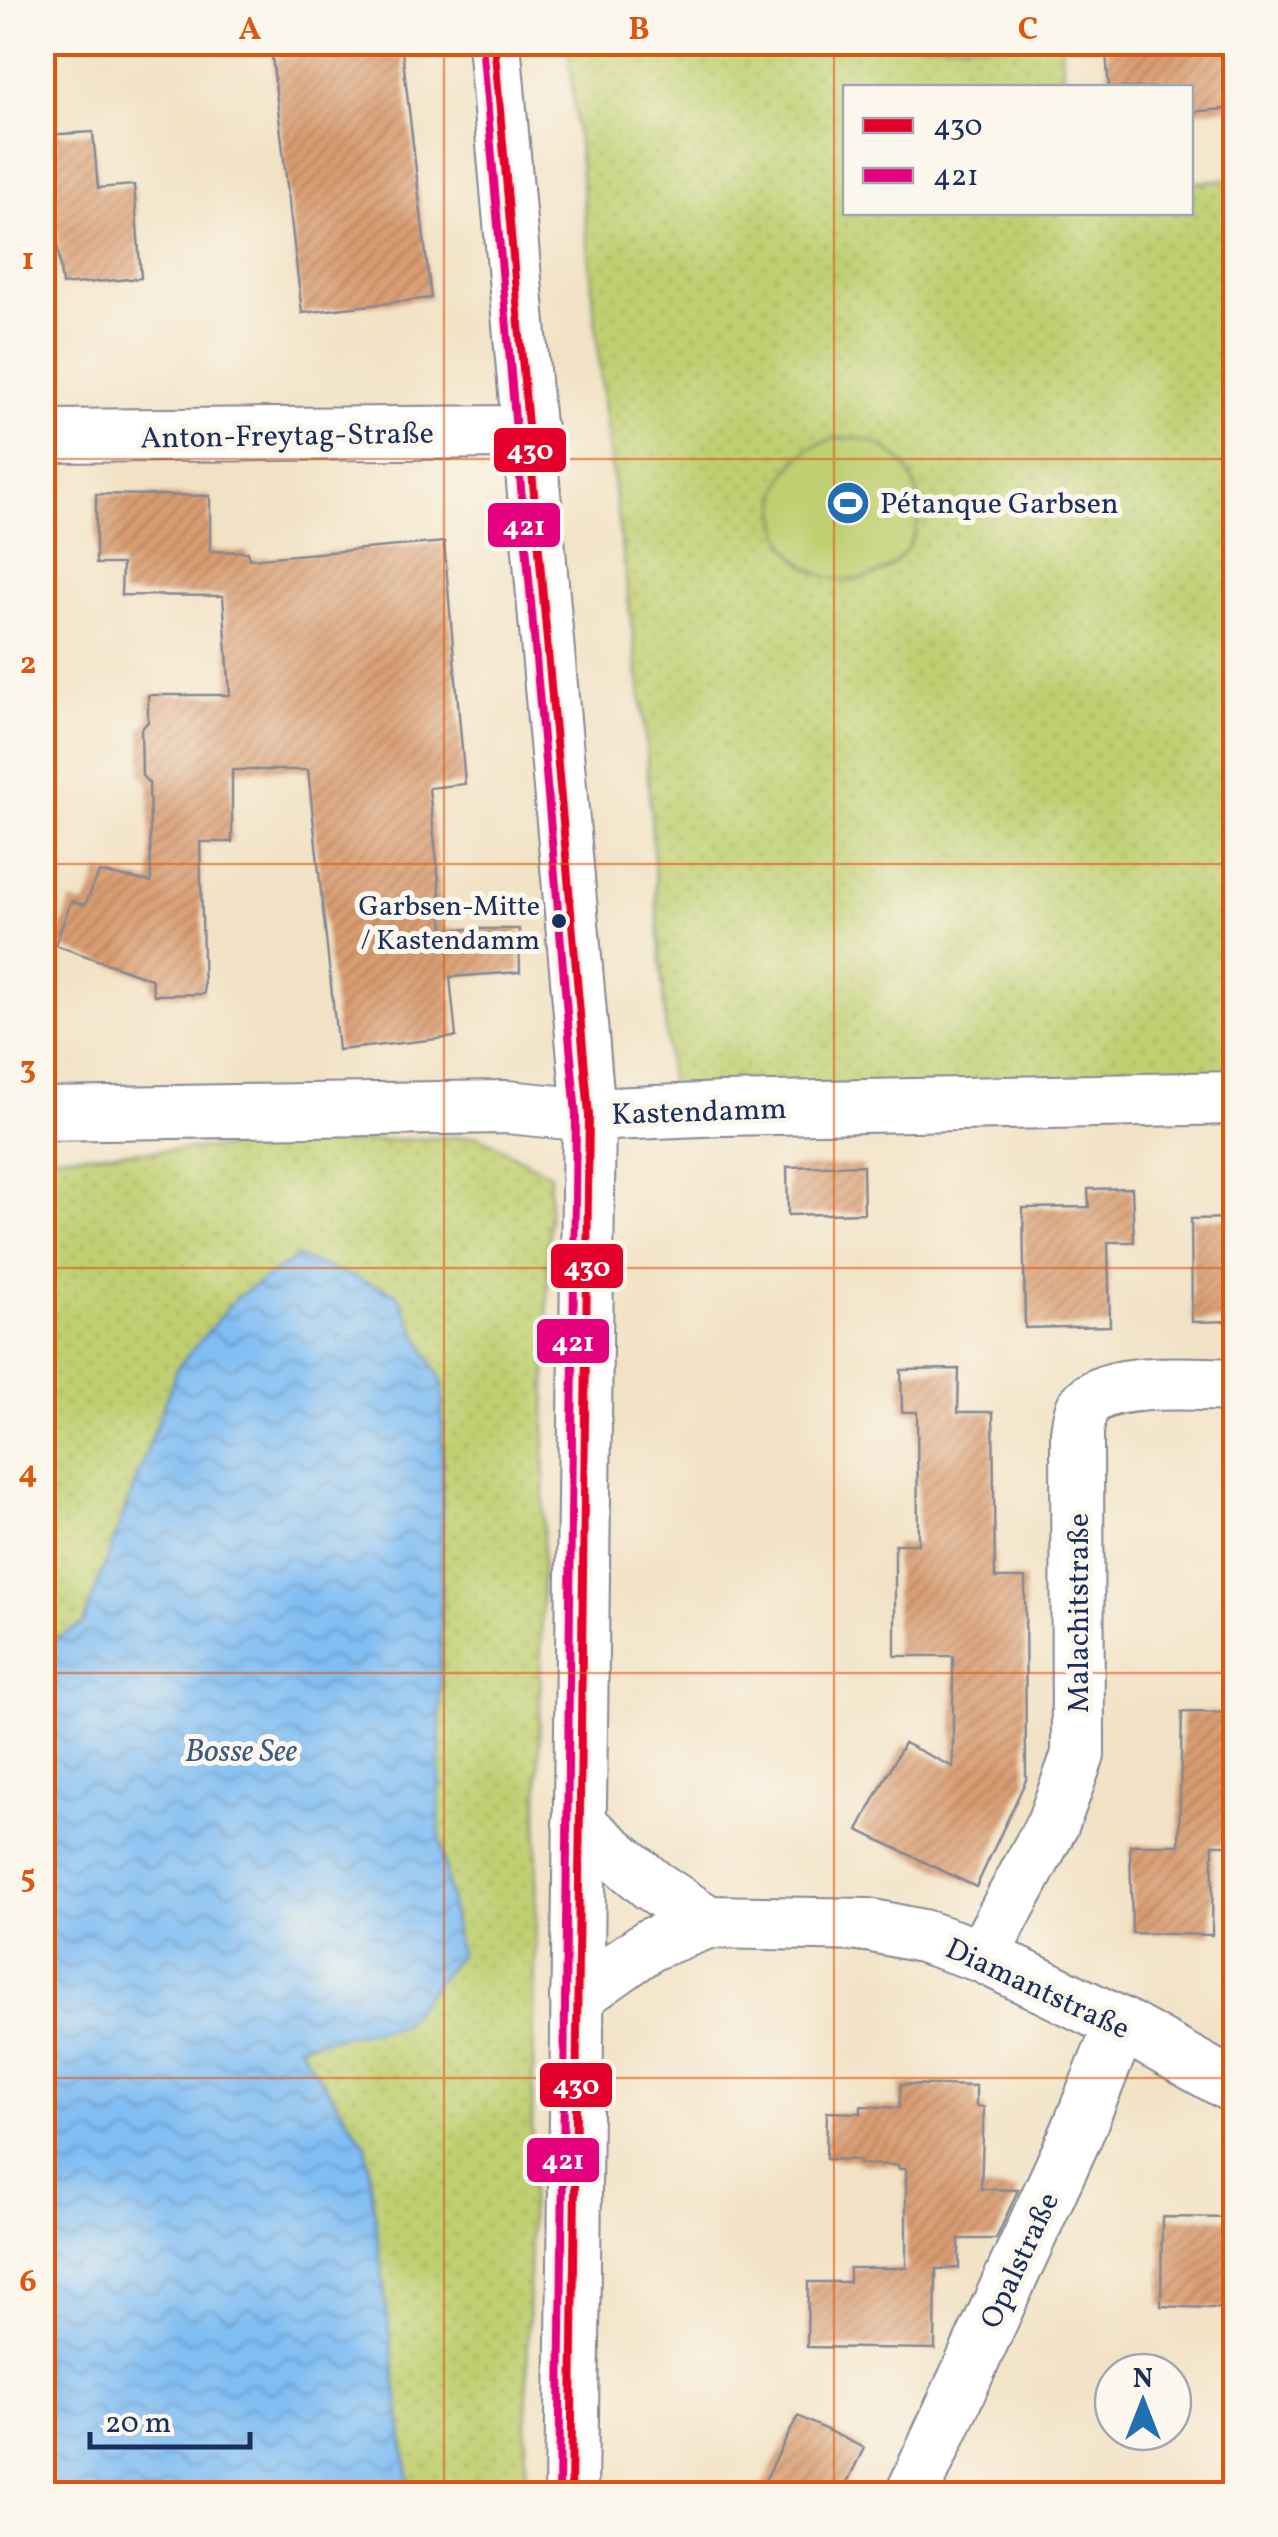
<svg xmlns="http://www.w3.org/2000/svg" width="1278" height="2537" viewBox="0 0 1278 2537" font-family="Vollkorn,serif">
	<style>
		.grass { fill: url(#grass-dots); stroke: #6e7f68; stroke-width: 2.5 }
		.garden { fill: #c0cf71; stroke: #6e7f68; stroke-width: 2.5 }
		.water { fill: url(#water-waves); stroke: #4e76a8; stroke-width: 2.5 }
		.building { fill: url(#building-hatch) }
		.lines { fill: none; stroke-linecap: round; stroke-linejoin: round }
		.minor-casing { stroke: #868892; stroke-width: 56 }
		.minor { stroke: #fff; stroke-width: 52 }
		.bus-1-casing { stroke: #fbf7ec; stroke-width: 15 }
		.bus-2-casing { stroke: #fbf7ec; stroke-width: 15 }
		.bus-1 { stroke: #e4002b; stroke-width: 8 }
		.bus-2 { stroke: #e5007d; stroke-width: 8 }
		.grid { fill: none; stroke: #de5710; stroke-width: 2.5; stroke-opacity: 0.55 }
		.bus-dot { fill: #1b2f5e; stroke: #fbf7ec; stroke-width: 4 }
		.labels { text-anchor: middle; stroke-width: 10; stroke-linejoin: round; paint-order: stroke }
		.bus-label { font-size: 28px; fill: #1b2f5e; stroke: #fbf7ec; text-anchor: end }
		.street-label { font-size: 30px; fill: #1b2f5e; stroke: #fbf7ec }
		.poi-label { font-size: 30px; fill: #1b2f5e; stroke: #fbf7ec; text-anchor: start }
		.water-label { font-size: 32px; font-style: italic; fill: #395a8b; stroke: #fbf7ec }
		.line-badge { stroke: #fbf7ec; stroke-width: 4 }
		.badge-label { font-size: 28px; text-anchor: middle; font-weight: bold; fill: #fff }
		.neatline { fill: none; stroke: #de5710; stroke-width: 4 }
		.grid-label { font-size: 32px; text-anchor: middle; font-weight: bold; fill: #de5710 }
	</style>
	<defs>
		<pattern id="grass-dots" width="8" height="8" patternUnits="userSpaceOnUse" patternTransform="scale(2.5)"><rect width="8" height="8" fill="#c0cf71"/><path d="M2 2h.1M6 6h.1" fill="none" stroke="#a4b264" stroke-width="1.8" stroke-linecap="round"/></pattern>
		<pattern id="water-waves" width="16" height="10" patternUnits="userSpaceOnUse" patternTransform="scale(2.5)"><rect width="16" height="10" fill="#80bdf3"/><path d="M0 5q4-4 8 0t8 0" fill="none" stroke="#689ac8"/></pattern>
		<pattern id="building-hatch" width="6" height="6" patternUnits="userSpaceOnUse" patternTransform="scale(2.5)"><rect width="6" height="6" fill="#da9d71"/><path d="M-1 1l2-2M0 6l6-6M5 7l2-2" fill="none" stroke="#b08060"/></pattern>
	</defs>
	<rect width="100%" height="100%" fill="#fbf7ec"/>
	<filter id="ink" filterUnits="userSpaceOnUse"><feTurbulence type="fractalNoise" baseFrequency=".01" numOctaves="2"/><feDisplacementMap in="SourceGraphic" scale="20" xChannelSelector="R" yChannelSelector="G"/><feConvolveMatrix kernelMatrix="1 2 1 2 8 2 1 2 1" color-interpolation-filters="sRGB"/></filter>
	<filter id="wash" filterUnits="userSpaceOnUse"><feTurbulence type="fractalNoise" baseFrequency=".0048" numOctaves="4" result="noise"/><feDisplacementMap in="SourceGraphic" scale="40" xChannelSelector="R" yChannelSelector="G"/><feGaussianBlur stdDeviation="2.25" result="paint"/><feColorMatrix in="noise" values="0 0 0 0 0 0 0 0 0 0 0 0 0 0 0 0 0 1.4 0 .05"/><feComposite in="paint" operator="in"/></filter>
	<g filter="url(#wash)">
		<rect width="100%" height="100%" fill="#f2e2c5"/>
		<path class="grass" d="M568,43H1061L1064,87L846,88V212H1190L1191,183L1235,178V1084L670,1092L644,720L605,420Z
			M479,1136L550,1174L525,2494H410L366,2146L298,2044L401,2025L459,1955L439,1830L178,1367L83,1624L43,1646L42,1156Z"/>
		<path class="garden" d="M777 509a71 71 0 1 1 142 0a71 71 0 1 1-142 0Z"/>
		<path class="water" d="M297,1257L397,1293L443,1384L439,1830L459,1955L401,2025L298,2045L366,2145L410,2494H43V1646L83,1624L178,1367L236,1298Z"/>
		<g id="blocks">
			<path class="building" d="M401,42L431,298L302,313L272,57Z
				M1105,42H1236V108L1190,112V88H1109Z
				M93,132L98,188L134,185L141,278L62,285L45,135Z
				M96,494L210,496V551L248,552L249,559L444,542L465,784L429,788L444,929H519L520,972L450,977L456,1037L338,1050L308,770H232V842H200L204,994L154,995L151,979L55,945L71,901L85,905L99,872L151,882L149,783L142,776L141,729L148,722V695H230L223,596L121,595L122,564H96Z
				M863,1165L864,1213L788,1215L787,1167Z
				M1132,1188L1134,1242H1108L1110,1326L1025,1328L1023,1208L1089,1207L1088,1189Z
				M1236,1218V1321L1192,1322L1191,1219Z
				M959,1369L958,1412H993L995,1578H1025L1026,1780L976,1887L858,1830L904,1743L953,1767V1656H895V1544H918L917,1412H902L901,1370Z
				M1182,1712L1236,1713V1845H1213L1212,1935L1132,1933L1130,1845H1179Z
				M901,2084L976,2086V2106L984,2107L981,2189L1018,2190L996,2239H959V2268L936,2269L935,2349L807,2347L808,2282H849V2268H906V2169H899L898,2165L859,2164V2160L826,2159L827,2112L861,2113V2106L899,2108Z
				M1162,2217L1236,2218V2309L1161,2306Z
				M798,2416L864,2448L841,2494H758Z"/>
		</g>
	</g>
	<g filter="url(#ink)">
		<use href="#blocks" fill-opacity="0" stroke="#868892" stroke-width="2.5"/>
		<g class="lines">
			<g class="minor-casing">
				<path id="minor" d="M494,42L589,1115L571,2494
					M42,436L531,432
					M42,1114L507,1107L589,1115L723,1109L1236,1098
					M579,1824L652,1885L708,1922
					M982,1956L1053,1823L1078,1755L1077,1433C1078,1426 1079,1415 1082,1409C1101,1374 1200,1385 1236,1385
					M576,1997L651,1944L708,1922L868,1925L922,1936L982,1956L1121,2024L1236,2088
					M912,2494L1076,2135L1121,2024"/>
			</g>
			<use href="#minor" class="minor"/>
			<g class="bus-1-casing">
				<path id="bus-1" d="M494,42L589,1115L571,2494"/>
			</g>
			<g class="bus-2-casing">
				<path id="bus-2" d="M482,43L576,1115L559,2494"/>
			</g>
			<use href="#bus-1" class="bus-1"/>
			<use href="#bus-2" class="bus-2"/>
		</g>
	</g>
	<path class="grid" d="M444,42V2494M834,42V2494M42,459H1236M42,864H1236M42,1268H1236M42,1673H1236M42,2078H1236"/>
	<defs>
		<g id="stadium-disc" transform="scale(2.25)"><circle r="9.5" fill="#1f6fb2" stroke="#fbf7ec"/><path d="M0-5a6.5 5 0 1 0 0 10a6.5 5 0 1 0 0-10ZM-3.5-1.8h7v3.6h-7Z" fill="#fff"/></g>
	</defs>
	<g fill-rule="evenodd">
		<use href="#stadium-disc" x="848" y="503"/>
	</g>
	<circle class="bus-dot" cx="559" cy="921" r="9"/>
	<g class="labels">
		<g class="bus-label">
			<text x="540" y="915">Garbsen-Mitte<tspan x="540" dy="34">/ Kastendamm</tspan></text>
		</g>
		<g class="street-label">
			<text transform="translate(287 435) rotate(-1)" y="10">Anton-Freytag-Straße</text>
			<text transform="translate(699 1111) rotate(-2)" y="10">Kastendamm</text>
			<text transform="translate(1078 1613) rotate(-90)" y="10">Malachitstraße</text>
			<text transform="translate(1038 1988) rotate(25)" y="10">Diamantstraße</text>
			<text transform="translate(1019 2260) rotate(-65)" y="10">Opalstraße</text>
		</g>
		<g class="poi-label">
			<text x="880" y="513">Pétanque Garbsen</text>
		</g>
		<g class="water-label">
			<text x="241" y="1761">Bosse See</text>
		</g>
	</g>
	<g class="line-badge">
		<rect x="492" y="426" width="76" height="48" rx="10" fill="#e4002b"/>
		<rect x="486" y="501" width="76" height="48" rx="10" fill="#e5007d"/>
		<rect x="549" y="1242" width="76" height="48" rx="10" fill="#e4002b"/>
		<rect x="535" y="1317" width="76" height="48" rx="10" fill="#e5007d"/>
		<rect x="538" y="2061" width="76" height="48" rx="10" fill="#e4002b"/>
		<rect x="525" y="2136" width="76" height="48" rx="10" fill="#e5007d"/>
	</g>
	<g class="badge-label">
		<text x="530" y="459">430</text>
		<text x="524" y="535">421</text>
		<text x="587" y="1276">430</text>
		<text x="573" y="1351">421</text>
		<text x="576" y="2094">430</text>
		<text x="563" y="2169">421</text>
	</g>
	<rect width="1278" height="2537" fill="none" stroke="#fbf7ec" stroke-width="110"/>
	<rect x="843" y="85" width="350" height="130" fill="#fbf7ec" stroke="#a1a7b3" stroke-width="2.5"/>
	<rect x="863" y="118" width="50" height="15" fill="#e4002b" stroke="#a1a7b3" stroke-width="2.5"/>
	<text x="933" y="135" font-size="30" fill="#1b2f5e">430</text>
	<rect x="863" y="168" width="50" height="15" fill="#e5007d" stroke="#a1a7b3" stroke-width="2.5"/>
	<text x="933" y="185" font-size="30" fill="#1b2f5e">421</text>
	<g transform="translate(1143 2402)"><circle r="48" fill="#fbf7ec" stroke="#a1a7b3" stroke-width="2.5"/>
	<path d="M0-8L18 38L0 25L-18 38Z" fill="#1f6fb2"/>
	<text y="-15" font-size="28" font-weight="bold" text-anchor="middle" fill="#1b2f5e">N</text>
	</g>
	<path d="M90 2432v15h160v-15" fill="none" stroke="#1b2f5e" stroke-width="5"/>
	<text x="105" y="2432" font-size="30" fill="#1b2f5e" stroke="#fbf7ec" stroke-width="8" paint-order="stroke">20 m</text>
	<rect x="55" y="55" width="1168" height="2427" class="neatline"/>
	<g class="grid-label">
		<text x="250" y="39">A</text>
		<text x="639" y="39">B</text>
		<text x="1028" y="39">C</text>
		<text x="28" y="269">1</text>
		<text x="28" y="673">2</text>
		<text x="28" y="1078">3</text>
		<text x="28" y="1482">4</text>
		<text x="28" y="1887">5</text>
		<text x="28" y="2291">6</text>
	</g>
</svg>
